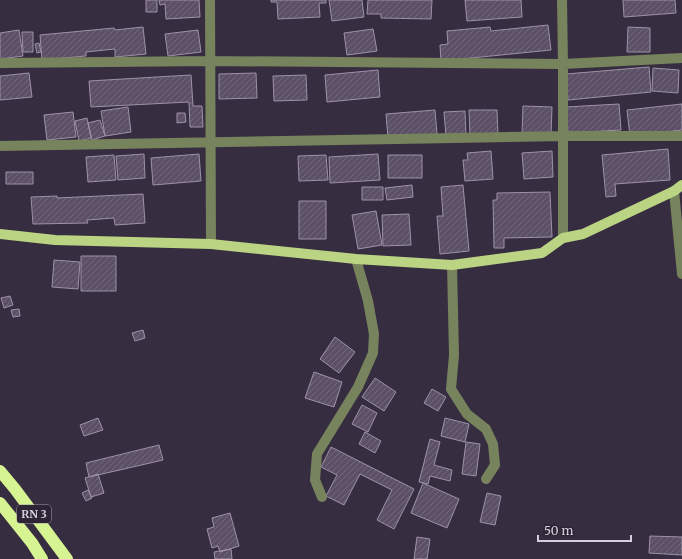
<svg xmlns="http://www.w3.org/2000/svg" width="682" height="559" viewBox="0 0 682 559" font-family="Merriweather,serif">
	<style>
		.building { fill: url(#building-hatch); stroke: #9d92a8 }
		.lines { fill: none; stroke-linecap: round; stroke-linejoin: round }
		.minor { stroke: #77835d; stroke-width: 10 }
		.major { stroke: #bbd483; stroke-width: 10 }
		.highway { stroke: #d6f491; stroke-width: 12 }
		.labels { text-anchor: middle; stroke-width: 3; stroke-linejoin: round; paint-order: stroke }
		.shield { fill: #2d2436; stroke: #a39caa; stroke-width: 1 }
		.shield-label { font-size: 11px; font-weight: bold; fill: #d5cfdb }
	</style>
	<defs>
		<pattern id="building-hatch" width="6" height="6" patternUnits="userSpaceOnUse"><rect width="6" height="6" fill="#5b5065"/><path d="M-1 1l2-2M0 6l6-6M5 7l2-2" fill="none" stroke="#72687a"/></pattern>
	</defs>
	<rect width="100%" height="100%" fill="#372d40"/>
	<path class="building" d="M146,0H157V12H146Z
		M159,0H199L200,17L166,19L165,4L160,5Z
		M271,0H326V3H319L320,17L278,19L277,2H271Z
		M329,0H362L364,17L332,21Z
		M368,0H432L431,19L381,18V14H367Z
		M465,0H521L522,17L467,21Z
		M623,0H675L676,13L624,17Z
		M548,25L551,50L441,61L440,45L448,44L447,31L490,27L491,31Z
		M143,27L146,54L115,57V49L86,52V56L42,60L40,35L114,28L115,30Z
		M628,27L650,28V52H627Z
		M373,29L377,51L347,55L344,33Z
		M19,30L23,56L0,59V33Z
		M198,30L201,52L168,56L165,34Z
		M22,32H33V52H23Z
		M39,43L41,52L37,53L35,44Z
		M649,67L651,92L568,100L566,74Z
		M653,68L679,70L678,93L652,91Z
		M378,70L380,97L327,102L325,75Z
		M29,73L32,97L0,100V76Z
		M256,73L257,98L219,99V74Z
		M191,75L193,106H202L203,127H190L189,102L91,107L89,81Z
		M306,75L307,100L274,101L273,76Z
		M619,104L621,130L568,133L566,107Z
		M682,104V130L630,136L627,110Z
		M523,106L552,107L551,135L522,134Z
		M128,107L131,132L105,136L101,111Z
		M435,110L437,134L388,138L386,114Z
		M469,110H497L498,135L470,136Z
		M465,111L466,135L446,136L444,112Z
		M73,112L76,137L47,140L44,115Z
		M177,113H185L186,122L177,123Z
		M87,118L91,138L79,141L75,121Z
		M100,120L105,136L92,140L88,123Z
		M668,149L670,180L615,184L616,196L606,197L602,155Z
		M491,151L493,179L465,181L463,160H468L467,153Z
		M552,151L553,177L524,179L522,153Z
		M144,154L145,178L118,180L116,156Z
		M199,154L201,181L153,185L151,158Z
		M378,154L380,180L330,183L329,157Z
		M114,155L116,180L88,182L86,157Z
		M326,155L328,180L299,181L298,156Z
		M388,155H422V178H388Z
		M6,172H33V184H6Z
		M412,185L413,197L387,200L385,188Z
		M463,185L469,251L440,254L437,216H443L441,187Z
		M362,187H383V200H362Z
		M550,192L552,237L504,238V248H494L493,200H497V193Z
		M143,194L145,223L115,225L114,218L87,220L88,223L33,224L31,197L57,196V198Z
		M299,201H326V239H299Z
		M376,211L382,245L358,249L352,215Z
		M409,214L411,245L383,246L382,215Z
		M81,256H116V291H81Z
		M54,260L80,262L78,289L52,287Z
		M10,296L13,305L4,308L1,298Z
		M19,309L20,316L13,317L11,310Z
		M143,330L145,338L135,341L132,333Z
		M335,337L355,352L339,373L320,359Z
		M314,372L342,382L334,407L305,398Z
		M375,378L396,392L384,411L362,397Z
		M432,389L446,397L438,411L424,403Z
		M362,405L377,413L368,432L352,424Z
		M98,418L103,430L84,436L80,425Z
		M445,418L469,424L465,442L441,436Z
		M365,432L381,441L375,453L359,444Z
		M430,439L440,442L434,465L452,470L450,481L430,476L428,484L419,482Z
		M466,442L480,444L476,476L462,474Z
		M159,445L163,460L89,477L86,463Z
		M331,447L414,489L394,529L377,520L392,490L360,474L344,505L326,496L337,475L321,467Z
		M98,474L104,493L91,497L85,478Z
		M423,483L459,499L447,528L411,513Z
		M88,490L92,498L86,501L82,493Z
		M487,493L501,496L495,525L480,522Z
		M230,513L239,546L220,552L218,546L212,548L207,529L214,527L212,518Z
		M650,536L682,537V555L649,553Z
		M417,537L430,539L427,559H414Z
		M231,549L232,559H215L214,552Z"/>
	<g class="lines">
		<path class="minor" d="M210,0L211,244
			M562,0L563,64V238
			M0,63L211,61L563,64L682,58
			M0,146L563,136H682
			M674,191L682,274
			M452,265L454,355L451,389L467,414L486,429L493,444L495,465L486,479
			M322,497L315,480L317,454L358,387L373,353L374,334L368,301L356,259"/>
		<path class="major" d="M0,234L55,240L211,244L356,259L452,265L542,253L563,238L583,234L674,191L682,185"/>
		<path class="highway" d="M0,471L15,489L67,559
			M0,503L32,543L42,559"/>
	</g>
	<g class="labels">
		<rect class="shield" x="17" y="505" width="34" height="18" rx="3"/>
		<g class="shield-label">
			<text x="34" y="518">RN 3</text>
		</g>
	</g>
	<path d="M538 535v6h93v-6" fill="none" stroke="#d5cfdb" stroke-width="2"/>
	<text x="544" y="535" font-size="12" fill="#d5cfdb" stroke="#2d2436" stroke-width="3" paint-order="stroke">50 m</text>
</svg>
